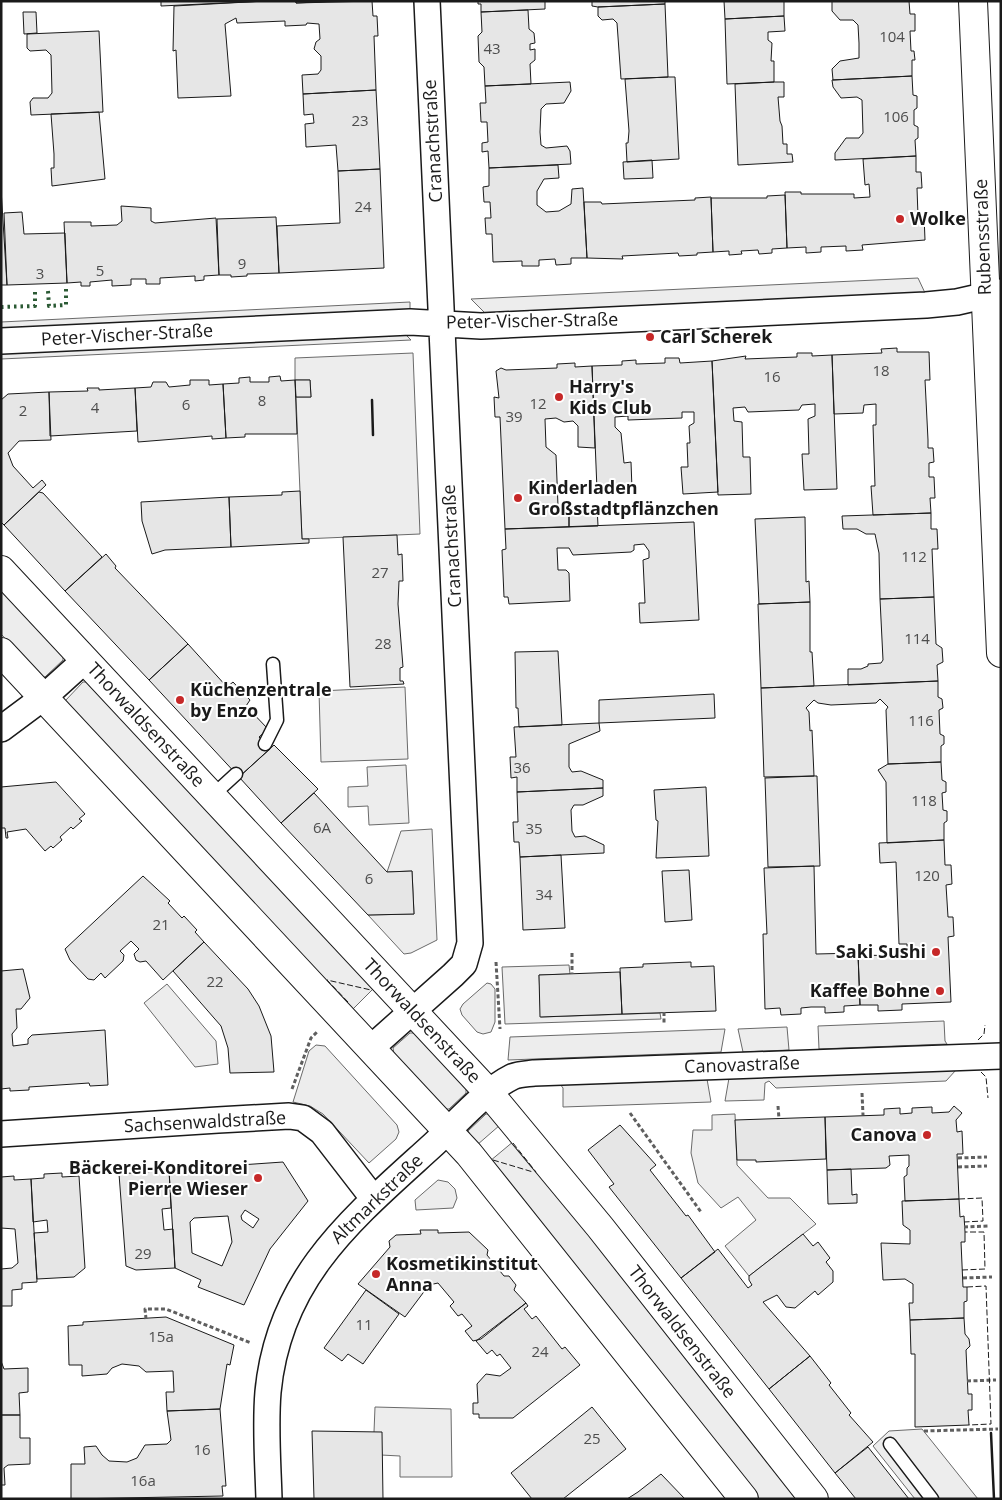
<svg xmlns="http://www.w3.org/2000/svg" width="1002" height="1500" viewBox="0 0 1002 1500" font-family="'Open Sans',sans-serif">
	<style>
		.built { fill: #ededed; stroke: #6a6a6a }
		.building { fill: #e6e6e6; stroke: #1a1a1a; fill-rule: evenodd }
		.lines { fill: none; stroke-linecap: round; stroke-linejoin: round }
		.service-casing { stroke: #1a1a1a; stroke-width: 15 }
		.minor-casing { stroke: #1a1a1a; stroke-width: 28 }
		.tertiary-casing { stroke: #1a1a1a; stroke-width: 30 }
		.secondary-casing { stroke: #1a1a1a; stroke-width: 30 }
		.path { stroke: #5f5f5f; stroke-width: 3; stroke-dasharray: 4 2.5; stroke-linecap: butt }
		.service { stroke: #fff; stroke-width: 12 }
		.minor { stroke: #fff; stroke-width: 25 }
		.tertiary { stroke: #fff; stroke-width: 28 }
		.secondary { stroke: #fff; stroke-width: 28 }
		.hedge { stroke: #2b5a34; stroke-width: 4; stroke-dasharray: 2.5 4; stroke-linecap: butt }
		.fence { stroke: #1a1a1a; stroke-width: 1; stroke-dasharray: 6 2.5; stroke-linecap: butt }
		.wall { stroke: #1a1a1a; stroke-width: 2.5 }
		.poi-dot { fill: #c62828; stroke: #fff; stroke-width: 2 }
		.labels { text-anchor: middle; stroke-width: 4; stroke-linejoin: round; paint-order: stroke }
		.number-label { font-size: 15px; fill: #4d4d4d }
		.street-label { font-size: 18px; fill: #1a1a1a; stroke: #fff }
		.poi-label { font-size: 18px; font-weight: bold; fill: #1a1a1a; stroke: #fff; text-anchor: start }
	</style>
	<rect width="100%" height="100%" fill="#fff"/>
	<path class="built" d="M918,278L926,295L488,316L471,299Z
		M410,302V311L1,331V322Z
		M395,324L411,340L1,359V342Z
		M413,353L420,534L302,539L296,397H311L310,380H295V358Z
		M1,589L63,656V660L45,677L41,676L1,634Z
		M83,682H88L374,988L352,1010L65,701Z
		M405,687L408,759L321,762L319,691Z
		M406,765L409,823L369,825L368,806L348,807V787L368,786L367,767Z
		M432,829L437,940L411,953L404,954L368,915L414,914L412,871L387,872L401,831Z
		M569,965L570,974L539,975L541,1017L660,1013L661,1019L505,1024L502,967Z
		M487,983L491,984L495,989V1022L491,1032L483,1034L477,1032L462,1015L460,1009L463,1004Z
		M167,984L216,1041L218,1064L195,1067L144,1003Z
		M944,1021L945,1041L947,1044L819,1049L818,1026Z
		M787,1027L789,1050L743,1052L738,1029Z
		M725,1029L721,1052L508,1060L510,1037Z
		M410,1033H415L466,1088V1093L449,1109H444L394,1054L393,1048Z
		M316,1045L325,1046L397,1125L399,1132L396,1139L369,1163L323,1114L310,1106L293,1102L309,1051Z
		M956,1070L946,1081L776,1088L769,1081L765,1083L764,1100L725,1101L729,1078Z
		M707,1079L711,1102L563,1107V1088L560,1084Z
		M486,1114H489L500,1125L477,1145L468,1131Z
		M735,1114L737,1165L768,1198H790L816,1224L749,1276L725,1246L756,1220L738,1197L721,1208L698,1183L691,1153L693,1130H712V1115Z
		M514,1141L798,1499H759L490,1161Z
		M438,1180L448,1182L455,1189L457,1198L453,1208L416,1210L415,1200Z
		M375,1407L451,1409L452,1477H400V1456L381,1455L374,1432Z
		M922,1429L978,1499H915L873,1446L889,1431Z"/>
	<path class="building" d="M161,1H266L161,6Z
		M266,1H296V3L372,1L373,16H377L378,36H374L376,90L303,94L302,75L318,74L321,70V56L314,49L316,42L320,39L319,24L307,23L306,25L285,26V21L237,23L236,18L225,24L231,96L178,98L176,50L173,51L174,6Z
		M296,1H337L296,3Z
		M478,1H545V9L481,12V4H478Z
		M592,1H665V4L598,7L592,6Z
		M724,1H784V16L725,19Z
		M832,1H909L910,14H915V31H910L911,51H914L915,60H912V76L833,80L832,69L840,61L859,58V43L858,25L853,20H840L832,11Z
		M665,4L668,77L621,79L617,23L613,19L602,20L598,16V7Z
		M528,10L529,29L534,33L535,43L530,44V50L535,49V60L530,64L531,84L485,86L484,67L479,62L478,36L482,32L481,12Z
		M23,12H36L37,33L24,34Z
		M784,16L785,31L768,32V40L772,43L771,61H774V82L727,84L725,19Z
		M99,31L103,112L31,115L30,102L33,98H48L52,93L51,55L46,50L30,51L27,48V34Z
		M912,76L913,95L917,96V108L914,110V125L918,127V138L915,140L916,156L835,160V153L846,138H859L863,133L862,100L857,97L841,98L833,87L832,80Z
		M668,77H675L679,159L627,162L626,143H628L629,131L625,79Z
		M570,82L571,91L564,103L546,104L541,109L540,132L541,145L546,148L567,146L570,151L571,164L489,168L488,151L482,152V143L488,142L487,122H481L480,103H486L485,86Z
		M774,82H784V97H778L780,121L782,126L783,144H787V154H792L793,162L738,165L735,84Z
		M376,90L380,169L338,171L336,145L306,147L305,124L314,123L313,114L304,115L303,94Z
		M99,112L105,179L52,186L51,168H54V154L51,114Z
		M916,156V172H921L922,188H917L918,216L924,215L925,240L862,245L863,250L846,251V246L821,247V252L806,253V247L787,248L785,192H801V194H854V198L870,197L869,184L865,185L863,159Z
		M652,160L653,178L624,179L623,162Z
		M558,165L559,178L544,179L537,191V205L546,212L559,211L571,204L572,189L583,188L587,258H571V264L556,265L555,259L539,260V266H522V261L493,262L492,234H486L485,218H491L490,202H484L483,187L489,186V168Z
		M380,169L384,268L279,273L277,226L340,223L338,171Z
		M1,189L7,285H1Z
		M785,195L787,248L772,249V253L759,254L758,250L741,251L742,254L729,255V251L713,252L711,198H767V196Z
		M711,197L713,252L697,253V255L679,256L678,253L622,256L623,259L587,258L584,202H601L602,204L695,200V198Z
		M121,206L151,208V221L155,223L216,218L219,275L204,276V280L195,281V276L160,278V284H146V279H131V285L112,286V280L90,282V286H81V282L67,283L64,222H91V226L117,225L122,221Z
		M22,212L24,234L65,233L67,283L7,285L4,213Z
		M276,217L279,273L247,274V276L231,277V275H219L217,219Z
		M897,348V352H929L930,380H925L928,440V448H933L934,462L929,463V477H934L935,498H930L931,513L873,515L871,486H875L873,425H876V404L864,405L863,413L834,414L832,355L882,353L881,349Z
		M797,353H812V356L832,355L837,489L804,490L802,454H809L808,419L815,416V404L802,405L799,410L748,412L745,407L733,408L734,421L742,422L743,457H750L751,494L718,495L712,361L746,356L745,359L797,357Z
		M665,358H679L680,363L712,361L718,492L683,494L681,467H688L687,443H690L689,426L694,423V412H682V418L628,420V416L615,417V427L621,433L624,463L631,462L632,489L597,490L592,366L622,365V361L636,360V364L665,363Z
		M575,363V367L592,366L595,448L578,447V426L573,421L564,422L556,418L545,419L546,447L556,455L558,506L569,507V527L505,529L500,417H495L494,397L499,398L496,371L501,368L506,370L557,368V364Z
		M280,376L281,381L295,380L297,434H245V437L226,438L223,384L239,383V378L250,377V382H269V377Z
		M190,380H209V385L223,384L226,438L212,439V436L138,442L135,388L151,387L153,382H166L169,387L190,385Z
		M295,380H310L311,397H296Z
		M87,388H99V390L135,388L137,431L50,436L49,392L88,391Z
		M49,392L51,440L19,441L8,453L13,466L33,488L42,480L46,485L4,525L1,522V400L8,394Z
		M300,491L302,539H309V543L231,547L229,497L282,495V492Z
		M39,492L43,493L102,557L65,591L4,525Z
		M229,497L231,547L165,550L152,554L142,521L141,502Z
		M597,506L598,526L569,527V507Z
		M931,513V529H937L938,549H932L934,597L880,599L879,553L875,534H866L857,529H843L842,516Z
		M805,517L806,582L809,581L810,602L759,604L755,519Z
		M694,522L699,620L640,623L639,603H645L643,560L649,558V551L644,544L634,545V550L631,552L573,555L569,548H557L558,570H566L569,573L570,601L509,604L508,597H504L502,550L506,549L505,529Z
		M397,535L398,555L402,554L403,581H399L398,604L403,667L400,668V681H403L404,684L350,687L343,537Z
		M106,554L116,566L115,568L188,644L149,680L65,591Z
		M934,597L936,644L942,648L943,662L937,665L938,681L848,685V669H861L868,666V664L881,663L883,660L880,599Z
		M810,602V652H812L814,686L761,688L758,604Z
		M188,644L227,687L233,682L250,700L246,706L268,729L259,737L270,749L239,777L149,680Z
		M558,651L562,725L519,727L518,708H516L515,652Z
		M938,681V697L942,699L943,708L939,710L940,734L944,736V744L941,746V762L888,764L886,710L888,707L880,699L876,703L831,705L818,703L814,700L806,708L809,712L810,731L812,730L814,776L764,777L761,688Z
		M714,694L715,718L599,723V700Z
		M599,723L600,731L569,744V767L572,772L581,771L603,780V788L517,792V777L511,778L510,757H516L514,727Z
		M274,745L318,789L281,823L239,777Z
		M941,762L942,780L946,782V792L942,793L943,810L947,811V821L944,823V840L887,843L886,782L878,770L888,764Z
		M814,776H817L820,866L768,867L765,778Z
		M56,782L85,814L79,819L82,821L73,829L71,827L60,837L62,840L53,848L51,846L45,851L26,829L7,832L8,838H6L5,828H1V787Z
		M706,787L709,856L656,858L658,821L656,820L654,790Z
		M603,788V796L583,805H574L571,810L572,831L575,837L585,836L604,845V853L520,857L519,842H514L513,822H518L517,792Z
		M314,793L387,872L412,871L414,914L368,915L281,823Z
		M944,840L945,865H951L952,884L946,885L948,917H953L954,936L948,937L951,1002L902,1004V1010L878,1011V1005H860L858,955L907,956V944H899L896,862L880,863L879,843Z
		M561,855L565,928L523,930L520,857Z
		M814,866L816,954L858,953L860,1005L844,1006V1012L825,1013V1007H811L801,1008V1014L781,1015L780,1008L765,1009L763,934H767L764,868Z
		M689,870L692,920L665,922L662,871Z
		M143,876L170,901L168,903L182,918L184,916L197,930L195,932L204,942L163,980L146,961L140,962L136,960L134,954L139,949L131,941L120,951L124,955L123,961L105,978L101,973L94,980L88,979L70,960L65,949Z
		M204,942L248,989L259,1006L271,1036L274,1072L230,1073L228,1048L221,1026L173,971Z
		M691,962V967L714,966L716,1011L622,1014L620,968L643,967V964Z
		M23,969L30,998L21,1009H16L17,1028L12,1034L13,1046L28,1044V1039L32,1035L105,1030L108,1085L90,1086L89,1083L29,1087V1090L10,1091V1088L1,1089V971Z
		M620,972L622,1014L540,1017L539,975Z
		M954,1106L962,1113L956,1120L957,1132L962,1131L963,1154H957L959,1199L905,1201L904,1177L907,1175V1168L909,1166V1155L889,1156L890,1165L886,1168L827,1170L825,1117L884,1115V1109L900,1108V1114L912,1113V1108L932,1107V1113L949,1112Z
		M825,1117L826,1159L756,1162V1160H737L735,1120Z
		M620,1125L656,1165L650,1170L686,1216L688,1215L715,1252L681,1278L609,1187L614,1184L588,1150Z
		M283,1162L308,1201L270,1249L244,1305L198,1287L201,1280L175,1268L169,1170ZM245,1210L259,1219L253,1228L242,1220L241,1216ZM228,1216L232,1242L222,1266L192,1253L190,1222L194,1218Z
		M851,1169L852,1195L857,1194V1203L828,1204L827,1170Z
		M169,1170L171,1208L162,1209L164,1230L173,1229L175,1268L136,1270L126,1266L119,1174Z
		M62,1173V1177L79,1176L85,1268L74,1277L37,1279L34,1233L48,1232L47,1220L33,1222L31,1179L44,1178V1174Z
		M14,1176V1180L31,1179L37,1282L22,1283V1289L12,1290V1306H1V1269L12,1268L18,1263L15,1229L1,1228V1177Z
		M959,1199L960,1217L964,1216L965,1232V1242H961L963,1287H967V1301L964,1302V1318L910,1320L909,1303H913V1284L905,1279L883,1280L881,1243L910,1244V1230L903,1225L902,1201Z
		M420,1230H438V1233L469,1232L488,1250L487,1255L504,1276H509L516,1285L514,1290L526,1303L481,1339L473,1341L465,1331L472,1326L462,1314L458,1316L450,1306L454,1302L438,1283L429,1285L405,1317L358,1284L390,1247L389,1241L396,1235L421,1234Z
		M803,1234L813,1246L818,1242L830,1258L826,1262L833,1271V1282L818,1295L815,1291L795,1308L786,1307L777,1295L763,1302L810,1356L769,1389L681,1278L718,1249L748,1288L752,1285L749,1280V1276Z
		M366,1290L399,1314L363,1364L348,1354L342,1361L324,1348Z
		M526,1303L528,1306L524,1309L532,1319L536,1316L562,1349L565,1347L580,1365L513,1418H479V1414H473V1403H478L477,1384L486,1374L500,1376L511,1368L500,1354L497,1356L492,1350L487,1354L476,1341Z
		M166,1317L234,1345L230,1365L227,1364L220,1409L167,1411L166,1392H174L173,1371L146,1372L139,1366L122,1364L112,1368L107,1374L82,1376V1365H69L68,1326L83,1325V1322Z
		M964,1318L965,1334L969,1339L970,1346L966,1350L968,1394H972V1410H968L969,1425L915,1427V1354H911L910,1320Z
		M810,1356L831,1383L829,1385L851,1413L849,1415L873,1442L835,1473L769,1389Z
		M1,1361L4,1369L28,1368V1392L19,1393L20,1415H1Z
		M592,1407L626,1449L563,1499H532L511,1473Z
		M220,1409L226,1486H222L223,1496L71,1499V1464H85L84,1447L96,1446L102,1455L109,1461L127,1462L137,1458L145,1445L167,1444L171,1440L167,1411Z
		M1,1415H20V1438H30V1464L8,1465L4,1468L5,1485H1Z
		M312,1431L382,1432L383,1499H314Z
		M868,1447L909,1499H856L835,1473Z
		M661,1474L685,1499H627L638,1492Z"/>
	<g class="lines">
		<g class="service-casing">
			<path id="service" d="M265,744L277,720L273,664
				M212,796L236,774
				M890,1444L932,1499"/>
		</g>
		<g class="minor-casing">
			<path id="minor" d="M1,341L410,322L481,326L926,305L957,302L1001,292
				M1,729L44,697L85,660
				M371,1048L453,975L464,964L470,943L427,1
				M1,1134L218,1120L289,1116L303,1118L322,1132L373,1198
				M269,1499C268,1464 265,1427 268,1392C279,1276 354,1217 434,1144C457,1123 484,1091 512,1077C518,1074 526,1074 534,1073L1001,1056"/>
		</g>
		<g class="tertiary-casing">
			<path id="tertiary" d="M973,1L1001,653"/>
		</g>
		<g class="secondary-casing">
			<path id="secondary" d="M1,570L489,1093L600,1227L814,1499
				M1,652L469,1154L744,1499"/>
		</g>
		<path class="path" d="M572,953V974
			M496,962L500,1029
			M664,1012V1024
			M292,1089L311,1038L317,1032
			M862,1093L863,1115
			M778,1106L779,1119
			M630,1113L701,1212
			M958,1158L987,1157
			M958,1167L987,1166
			M964,1227L989,1226
			M963,1278L992,1277
			M146,1319L145,1309H166L251,1343
			M967,1381L996,1380
			M924,1431L998,1429"/>
		<use href="#service" class="service"/>
		<use href="#minor" class="minor"/>
		<use href="#tertiary" class="tertiary"/>
		<use href="#secondary" class="secondary"/>
		<path class="hedge" d="M48,291L49,306L66,305V286
			M1,307L35,306V292"/>
		<path class="fence" d="M348,1002L327,980L371,990
			M978,1040L984,1034L985,1025
			M981,1072L986,1077L988,1098
			M513,1143L536,1172
			M493,1160L533,1172
			M959,1199L982,1198L983,1221L964,1222
			M962,1270L985,1269L984,1232H965
			M967,1287L986,1286L991,1424L969,1425"/>
		<path class="wall" d="M372,400L373,435
			M991,1433L994,1499"/>
	</g>
	<g class="poi-dot">
		<circle cx="900" cy="219" r="5"/>
		<circle cx="650" cy="337" r="5"/>
		<circle cx="559" cy="397" r="5"/>
		<circle cx="518" cy="498" r="5"/>
		<circle cx="180" cy="700" r="5"/>
		<circle cx="936" cy="952" r="5"/>
		<circle cx="940" cy="991" r="5"/>
		<circle cx="927" cy="1135" r="5"/>
		<circle cx="258" cy="1178" r="5"/>
		<circle cx="376" cy="1274" r="5"/>
	</g>
	<g class="labels">
		<g class="number-label">
			<text x="892" y="42">104</text>
			<text x="492" y="54">43</text>
			<text x="896" y="122">106</text>
			<text x="360" y="126">23</text>
			<text x="363" y="212">24</text>
			<text x="242" y="269">9</text>
			<text x="100" y="276">5</text>
			<text x="40" y="279">3</text>
			<text x="881" y="376">18</text>
			<text x="772" y="382">16</text>
			<text x="262" y="406">8</text>
			<text x="538" y="409">12</text>
			<text x="186" y="410">6</text>
			<text x="95" y="413">4</text>
			<text x="23" y="416">2</text>
			<text x="514" y="422">39</text>
			<text x="914" y="562">112</text>
			<text x="380" y="578">27</text>
			<text x="917" y="644">114</text>
			<text x="383" y="649">28</text>
			<text x="921" y="726">116</text>
			<text x="522" y="773">36</text>
			<text x="924" y="806">118</text>
			<text x="322" y="833">6A</text>
			<text x="534" y="834">35</text>
			<text x="927" y="881">120</text>
			<text x="369" y="884">6</text>
			<text x="544" y="900">34</text>
			<text x="161" y="930">21</text>
			<text x="215" y="987">22</text>
			<text x="143" y="1259">29</text>
			<text x="364" y="1330">11</text>
			<text x="161" y="1342">15a</text>
			<text x="540" y="1357">24</text>
			<text x="592" y="1444">25</text>
			<text x="202" y="1455">16</text>
			<text x="143" y="1486">16a</text>
		</g>
		<g class="street-label">
			<text transform="translate(433 141) rotate(-93)" y="6">Cranachstraße</text>
			<text transform="translate(983 237) rotate(-92)" y="6">Rubensstraße</text>
			<text transform="translate(532 321) rotate(-1)" y="6">Peter-Vischer-Straße</text>
			<text transform="translate(127 335) rotate(-3)" y="6">Peter-Vischer-Straße</text>
			<text transform="translate(452 546) rotate(-93)" y="6">Cranachstraße</text>
			<text transform="translate(146 725) rotate(47)" y="6">Thorwaldsenstraße</text>
			<text transform="translate(422 1021) rotate(47)" y="6">Thorwaldsenstraße</text>
			<text transform="translate(742 1065) rotate(-2)" y="6">Canovastraße</text>
			<text transform="translate(205 1122) rotate(-3)" y="6">Sachsenwaldstraße</text>
			<text transform="translate(377 1199) rotate(-44)" y="6">Altmarkstraße</text>
			<text transform="translate(682 1332) rotate(52)" y="6">Thorwaldsenstraße</text>
		</g>
		<g class="poi-label">
			<text x="910" y="225">Wolke</text>
			<text x="660" y="343">Carl Scherek</text>
			<text x="569" y="393">Harry's<tspan x="569" dy="21">Kids Club</tspan></text>
			<text x="528" y="494">Kinderladen<tspan x="528" dy="21">Großstadtpflänzchen</tspan></text>
			<text x="190" y="696">Küchenzentrale<tspan x="190" dy="21">by Enzo</tspan></text>
			<text x="926" y="958" text-anchor="end">Saki Sushi</text>
			<text x="930" y="997" text-anchor="end">Kaffee Bohne</text>
			<text x="917" y="1141" text-anchor="end">Canova</text>
			<text x="248" y="1174" text-anchor="end">Bäckerei-Konditorei<tspan x="248" dy="21">Pierre Wieser</tspan></text>
			<text x="386" y="1270">Kosmetikinstitut<tspan x="386" dy="21">Anna</tspan></text>
		</g>
	</g>
	<rect width="1002" height="1500" fill="none" stroke="#1a1a1a" stroke-width="5"/>
</svg>
